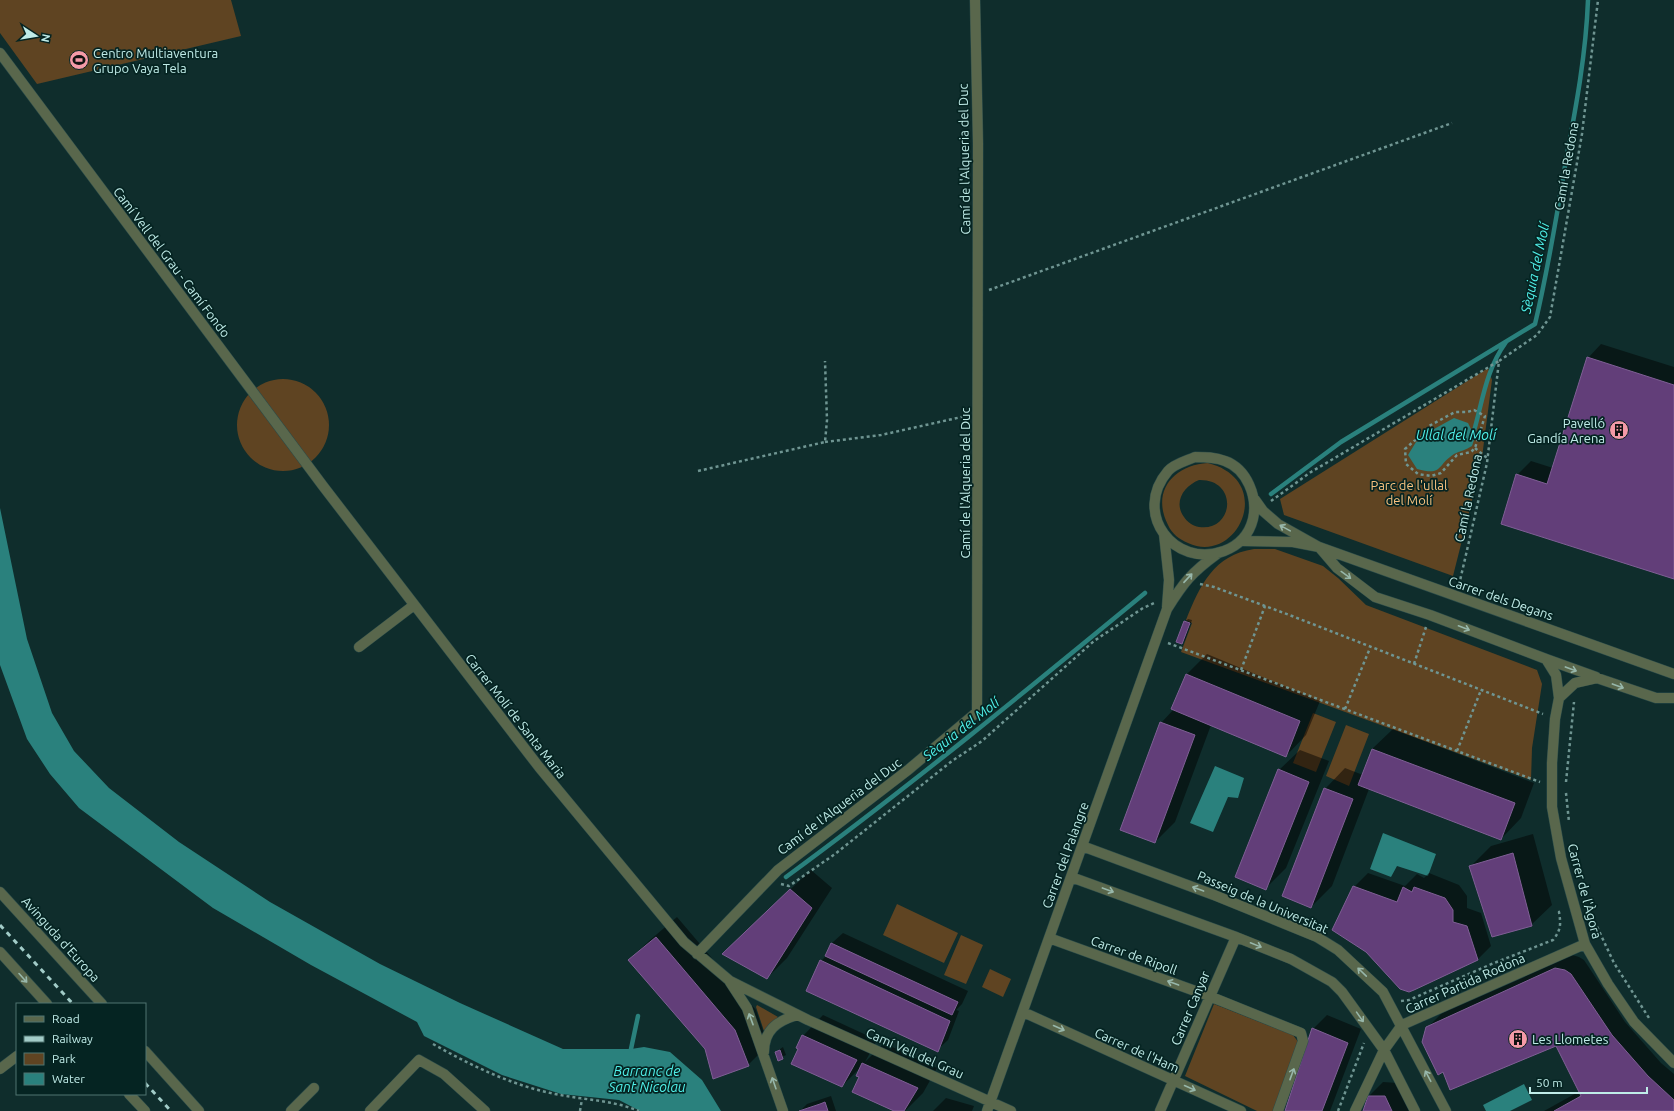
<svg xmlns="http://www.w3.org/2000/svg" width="1674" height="1111" viewBox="0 0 1674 1111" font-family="Ubuntu,sans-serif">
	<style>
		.green { fill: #5f4422; fill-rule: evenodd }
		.water { fill: #2a817d }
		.shadow { fill: #0007 }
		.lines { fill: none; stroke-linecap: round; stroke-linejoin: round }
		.stream { stroke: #2a817d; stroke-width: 4.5 }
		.building { fill: #623e79; stroke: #7f5f95 }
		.minor-casing { stroke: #2b4c4a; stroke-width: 11 }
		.path { stroke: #6f9592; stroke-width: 2.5; stroke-dasharray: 3 3; stroke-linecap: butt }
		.minor { stroke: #59674c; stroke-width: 10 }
		.rail { stroke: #a2ccc8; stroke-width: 3; stroke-dasharray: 5 5; stroke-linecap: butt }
		.oneway { stroke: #97b7aa }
		.labels { text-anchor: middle; stroke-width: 3.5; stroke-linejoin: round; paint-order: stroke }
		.poi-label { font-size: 13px; fill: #c0ece8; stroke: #052422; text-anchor: start }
		.street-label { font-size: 13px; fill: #c0ece8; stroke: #052422 }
		.park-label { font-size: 13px; fill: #fac380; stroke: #052422 }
		.water-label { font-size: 14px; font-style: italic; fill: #50f0e9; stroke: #052422 }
	</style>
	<rect width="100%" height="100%" fill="#0f2d2c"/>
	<path class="green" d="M0,0H231L241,36L37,84L0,33Z
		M1488,368L1492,380L1481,465L1453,576L1284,515L1280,499Z
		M237 425a46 46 0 1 1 92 0a46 46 0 1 1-92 0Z
		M1208,463C1277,481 1237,566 1188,543C1179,539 1172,534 1168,525C1151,492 1173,465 1208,463ZM1199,480C1239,479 1234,532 1199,527C1193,526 1187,522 1184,517C1173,502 1184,486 1199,480Z
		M1254,549H1275L1323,566L1338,578L1366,605L1537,670L1542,684L1532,748L1531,780L1181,652L1192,623L1186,620C1200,585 1214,555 1254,549Z
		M1313,713L1336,722L1316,772L1293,763Z
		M1346,725L1369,734L1349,786L1326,776Z
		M897,904L958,933L944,963L883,935Z
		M961,935L983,945L966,984L944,975Z
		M990,969L1011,979L1003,997L982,987Z
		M1214,1004L1293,1035L1299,1043L1274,1111H1257L1185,1076Z
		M757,1005L778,1017L764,1031L756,1007Z"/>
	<path class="water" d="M1454,418L1468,423L1475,437L1472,446C1466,450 1460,451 1454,454C1436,466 1443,476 1417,469L1408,455L1416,442L1427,438L1434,429Z
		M0,508L27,639L52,713L74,751L109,788L179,842L270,902L380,964L460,1003L563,1049H631L644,1047L670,1052L702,1080L721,1111H640L619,1100L561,1094L502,1075L424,1036L417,1022L311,965L213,908L79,808L50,774L27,739L0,665Z
		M1215,766L1244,778L1238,798L1228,797L1213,832L1190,823Z
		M1383,833L1436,854L1428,876L1397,866L1391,877L1370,869Z
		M1524,1084L1532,1100L1510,1111H1486L1483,1105Z"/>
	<path class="shadow" d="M1601,344L1674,367V578L1517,475L1531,461L1553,468L1588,358Z
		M1188,619L1192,620L1185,640L1182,643L1185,622Z
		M1207,654L1320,701L1306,735L1286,756L1211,725L1175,822L1155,842L1161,723L1174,709L1172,708L1187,674Z
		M1393,729L1534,783L1521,818L1501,839L1369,789L1332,886L1311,907L1325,789L1345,768L1363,775L1372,749Z
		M1300,750L1329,761L1286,868L1266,888L1279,770Z
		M1533,834L1552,905L1531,925L1471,866L1491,846Z
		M811,870L832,888L787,958L767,978L743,934Z
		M1368,873L1405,886L1417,874L1424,878L1429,873L1459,885L1467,896V908L1481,913L1491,946L1477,960L1354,887Z
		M677,917L756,1010L768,1045L748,1065L706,1048L629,960L650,940Z
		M843,933L968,991L962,1004L956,1010L959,1011L948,1040L937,1050L821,961L827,955L832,943Z
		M1569,954L1579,957L1584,960L1625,1022L1661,1063L1674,1074V1111H1544L1580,1091L1557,1045L1427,1028L1441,1014L1449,1009Z
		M823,1015L877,1040L865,1062L884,1043L937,1068L923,1093L905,1111H896L860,1077L862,1066L842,1086L800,1049L803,1036Z
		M1327,1015L1361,1029L1330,1111H1286L1313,1029Z
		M783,1047L786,1055L778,1059L776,1052Z
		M1383,1082L1398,1083L1413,1111H1364L1369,1096Z
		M831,1096L836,1111H800L807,1104Z
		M946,1098L974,1106L972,1111H933Z"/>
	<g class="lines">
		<path class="stream" d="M1474,431C1483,399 1486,370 1506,342
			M1271,494L1341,442L1535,324C1548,270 1557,215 1566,160C1576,107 1586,54 1588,0
			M786,877C909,787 1027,690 1145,593
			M631,1049L638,1016"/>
	</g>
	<path class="building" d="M1587,357L1674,385V579L1501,524L1516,474L1547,484Z
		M1184,621L1190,623L1182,644L1176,642Z
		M1186,674L1300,721L1286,757L1171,709Z
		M1160,722L1195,735L1155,843L1120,830Z
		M1372,749L1515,803L1501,840L1358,785Z
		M1278,769L1309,782L1266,890L1235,877Z
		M1324,788L1353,799L1311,908L1282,896Z
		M1513,853L1532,926L1492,937L1469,866Z
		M1353,886L1397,902L1403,887L1412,892L1414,887L1445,898L1453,910V922L1467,926L1478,960L1414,990L1409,992L1400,989L1366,952L1332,930Z
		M790,889L812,908L767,979L722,954Z
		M656,937L735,1030L749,1066L713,1079L705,1049L628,960Z
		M831,943L958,1002L952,1015L825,956Z
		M820,960L950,1021L938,1052L806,991Z
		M1555,968L1565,970L1571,974L1612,1035L1648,1076L1674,1100V1111H1554L1581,1096L1556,1046L1450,1090L1443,1072L1438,1075L1422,1042L1426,1027Z
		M1312,1028L1348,1043L1322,1111H1285Z
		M802,1035L857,1060L842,1087L791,1064L798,1049L796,1048Z
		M780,1050L783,1059L778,1061L775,1052Z
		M862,1063L918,1088L904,1111H894L852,1092L859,1077L856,1076Z
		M1368,1096H1385L1392,1111H1363Z
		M825,1102L828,1111H799L820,1104Z"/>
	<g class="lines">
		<g class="minor-casing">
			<path id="minor" d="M0,53L323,486L539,767L684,942L730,981L808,1020L1011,1111
				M1195,457C1205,457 1215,457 1225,461C1247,469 1258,497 1253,519C1249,535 1240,545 1224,551C1174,569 1132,513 1168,471C1174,464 1186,461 1195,457Z
				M1253,497L1263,511L1278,524L1319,547L1337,568L1375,597L1430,615L1546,659L1556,675L1559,698L1555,719L1552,763V807L1561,858L1585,944L1608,984L1634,1022L1674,1063
				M1164,534L1169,580L1167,607
				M1243,541L1293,542L1319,547L1674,674
				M359,647L414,605
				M1546,659L1596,677
				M1559,698L1575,683L1597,678L1656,698H1674
				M1082,846L1214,895L1317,937L1338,950L1383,992L1446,1111
				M1071,877L1236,937L1291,959L1332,982L1342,992L1384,1050L1415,1111
				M0,892L102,1004
				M1049,938L1209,996L1301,1033L1303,1041L1278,1111
				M0,952L47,1004
				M697,954L778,870L908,770L977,712L978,143L975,0
				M730,982L747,1008L783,1111
				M1023,1012L1241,1111
				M145,1051L199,1111
				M764,1052C764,1030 777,1021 797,1015
				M0,1069L17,1056
				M129,1094L145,1111
				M291,1111L314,1088
				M370,1111L419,1060L444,1074L485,1111
				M987,1111L1167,609C1184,582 1191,573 1217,554
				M1160,1111L1236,937
				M1355,1111L1384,1050L1402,1025L1585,944"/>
		</g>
		<path class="path" d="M989,290L1452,123
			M1474,410L1485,416L1475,448L1471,452L1457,455L1441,473L1431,476L1418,474L1406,464L1405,449L1414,441L1426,435L1429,426L1455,412H1467Z
			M825,442L881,435L966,416
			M1475,448L1487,458
			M698,471L825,442L827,420L825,361
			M1271,501L1311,472L1499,361
			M1200,584L1214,587L1292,616L1543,714
			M1459,585L1487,463L1499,361L1537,335L1550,317L1582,134L1598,0
			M1168,643L1540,782
			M1414,664L1426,627
			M1241,670L1265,606
			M1345,709L1370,648
			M1457,751L1481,690
			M1566,782L1574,702
			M1566,793L1569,822
			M781,884L789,886L835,854L952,761L982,741L1094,641L1143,608L1154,603
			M1592,916L1614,963L1649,1018
			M1401,1001L1409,1000L1494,963L1553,940C1561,930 1561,924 1559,912L1563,911
			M433,1044C472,1066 511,1085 555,1094C584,1100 612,1100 639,1111
			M580,1111L582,1099
			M1338,1111L1364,1043"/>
		<use href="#minor" class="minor"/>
		<path class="rail" d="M0,925L73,1004
			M145,1083L171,1111"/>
	</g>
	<defs><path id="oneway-shaft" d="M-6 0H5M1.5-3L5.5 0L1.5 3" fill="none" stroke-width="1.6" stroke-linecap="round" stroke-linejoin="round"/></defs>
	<g class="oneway">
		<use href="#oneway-shaft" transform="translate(1285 528) rotate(-151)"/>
		<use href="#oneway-shaft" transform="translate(1346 575) rotate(36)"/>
		<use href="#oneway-shaft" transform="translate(1188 578) rotate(-47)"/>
		<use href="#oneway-shaft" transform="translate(1464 628) rotate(21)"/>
		<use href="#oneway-shaft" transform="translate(1571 669) rotate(20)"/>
		<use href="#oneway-shaft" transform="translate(1618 686) rotate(20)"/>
		<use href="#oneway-shaft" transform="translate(1198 889) rotate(-160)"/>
		<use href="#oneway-shaft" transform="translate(1108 890) rotate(20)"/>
		<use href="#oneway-shaft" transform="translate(1256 945) rotate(22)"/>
		<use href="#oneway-shaft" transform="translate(1362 972) rotate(-136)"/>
		<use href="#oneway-shaft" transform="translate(23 978) rotate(48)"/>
		<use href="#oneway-shaft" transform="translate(1173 983) rotate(-160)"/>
		<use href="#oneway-shaft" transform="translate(1360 1017) rotate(55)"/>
		<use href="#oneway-shaft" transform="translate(751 1019) rotate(-110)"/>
		<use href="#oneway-shaft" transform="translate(1059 1028) rotate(24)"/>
		<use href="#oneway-shaft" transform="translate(1292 1074) rotate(-70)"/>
		<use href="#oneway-shaft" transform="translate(1428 1076) rotate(-118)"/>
		<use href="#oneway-shaft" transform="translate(774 1083) rotate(-109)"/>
		<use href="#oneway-shaft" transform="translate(1190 1088) rotate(24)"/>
	</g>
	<defs>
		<g id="stadium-disc" transform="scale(1)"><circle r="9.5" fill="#f49aa7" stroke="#052422"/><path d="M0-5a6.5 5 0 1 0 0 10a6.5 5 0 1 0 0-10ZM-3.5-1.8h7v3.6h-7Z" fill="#111"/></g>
		<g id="building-disc" transform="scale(1)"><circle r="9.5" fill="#f49aa7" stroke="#052422"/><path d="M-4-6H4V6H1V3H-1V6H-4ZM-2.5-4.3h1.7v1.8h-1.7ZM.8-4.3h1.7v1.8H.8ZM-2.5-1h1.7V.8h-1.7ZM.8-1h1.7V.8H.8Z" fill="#111"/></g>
	</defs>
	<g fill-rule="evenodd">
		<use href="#stadium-disc" x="79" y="60"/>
		<use href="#building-disc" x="1619" y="430"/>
		<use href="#building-disc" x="1518" y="1039"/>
	</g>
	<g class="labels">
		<g class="poi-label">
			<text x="93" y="58">Centro Multiaventura<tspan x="93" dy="15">Grupo Vaya Tela</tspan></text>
			<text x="1605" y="428" text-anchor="end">Pavelló<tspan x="1605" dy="15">Gandía Arena</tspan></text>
			<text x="1532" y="1044">Les Llometes</text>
		</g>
		<g class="street-label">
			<text transform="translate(964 159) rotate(-91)" y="5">Camí de l'Alqueria del Duc</text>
			<text transform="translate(1566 166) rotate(-80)" y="5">Camí la Redona</text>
			<text transform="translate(172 262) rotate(53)" y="5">Camí Vell del Grau - Camí Fondo</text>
			<text transform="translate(965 483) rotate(-90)" y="5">Camí de l'Alqueria del Duc</text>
			<text transform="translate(1468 498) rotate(-78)" y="5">Camí la Redona</text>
			<text transform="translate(1501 598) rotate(19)" y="5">Carrer dels Degans</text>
			<text transform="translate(516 716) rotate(52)" y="5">Carrer Molí de Santa Maria</text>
			<text transform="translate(839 806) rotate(-37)" y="5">Camí de l'Alqueria del Duc</text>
			<text transform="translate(1065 855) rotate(-70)" y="5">Carrer del Palangre</text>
			<text transform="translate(1585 891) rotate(75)" y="5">Carrer de l'Àgora</text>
			<text transform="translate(1263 902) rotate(23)" y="5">Passeig de la Universitat</text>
			<text transform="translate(61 939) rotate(48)" y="5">Avinguda d'Europa</text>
			<text transform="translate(1134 955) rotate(20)" y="5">Carrer de Ripoll</text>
			<text transform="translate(1465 983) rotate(-24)" y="5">Carrer Partida Rodona</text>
			<text transform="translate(1190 1008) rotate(-67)" y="5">Carrer Canyar</text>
			<text transform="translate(1137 1050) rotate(24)" y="5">Carrer de l'Ham</text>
			<text transform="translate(915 1053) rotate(24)" y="5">Camí Vell del Grau</text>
		</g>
		<g class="park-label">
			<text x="1409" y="490">Parc de l'ullal<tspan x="1409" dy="15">del Molí</tspan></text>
		</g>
		<g class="water-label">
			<text transform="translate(1535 268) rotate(-78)" y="5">Sèquia del Molí</text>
			<text x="1456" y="440">Ullal del Molí</text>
			<text transform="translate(961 729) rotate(-38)" y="5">Sèquia del Molí</text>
			<text x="647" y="1076">Barranc de<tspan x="647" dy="16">Sant Nicolau</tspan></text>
		</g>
	</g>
	<rect x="16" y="1003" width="130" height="92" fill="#052422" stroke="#507471"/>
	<rect x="24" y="1016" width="20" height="6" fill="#59674c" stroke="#507471"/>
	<text x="52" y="1023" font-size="12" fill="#c0ece8">Road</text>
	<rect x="24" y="1036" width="20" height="6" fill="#a2ccc8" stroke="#507471"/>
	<text x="52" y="1043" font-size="12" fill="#c0ece8">Railway</text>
	<rect x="24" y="1053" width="20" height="12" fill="#5f4422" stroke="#507471"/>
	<text x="52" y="1063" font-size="12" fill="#c0ece8">Park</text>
	<rect x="24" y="1073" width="20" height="12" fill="#2a817d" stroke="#507471"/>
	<text x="52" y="1083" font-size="12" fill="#c0ece8">Water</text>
	<g transform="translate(36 36) rotate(102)" stroke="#052422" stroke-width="3" paint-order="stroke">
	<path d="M0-3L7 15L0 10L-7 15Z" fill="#c0ece8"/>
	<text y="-6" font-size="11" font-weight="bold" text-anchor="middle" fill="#c0ece8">N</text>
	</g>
	<path d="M1530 1087v6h117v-6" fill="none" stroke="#c0ece8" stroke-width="2"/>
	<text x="1536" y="1087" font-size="12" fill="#c0ece8" stroke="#052422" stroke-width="3" paint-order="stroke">50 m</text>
</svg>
